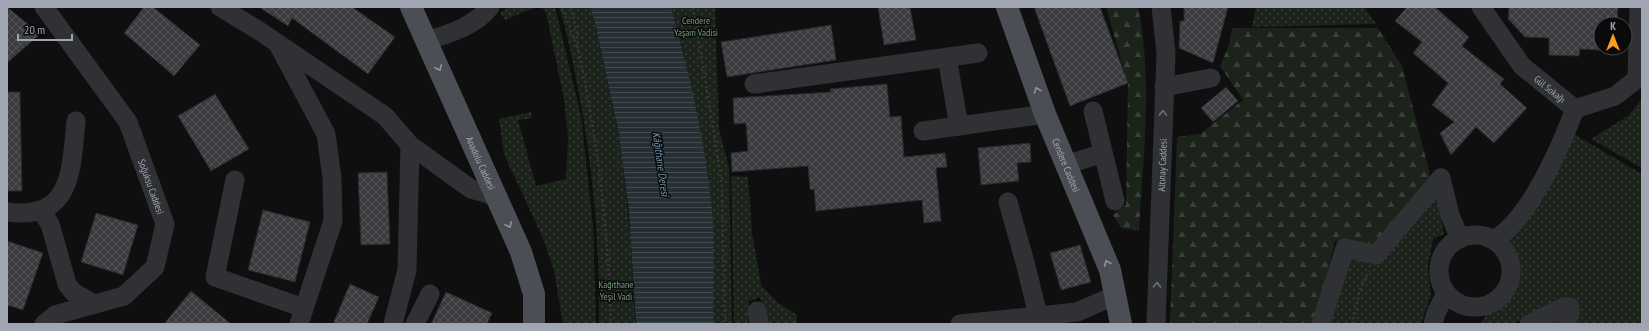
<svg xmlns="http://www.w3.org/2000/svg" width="1649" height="331" viewBox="0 0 1649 331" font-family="'PT Sans Narrow',sans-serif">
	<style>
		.grass { fill: url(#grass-dots) }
		.forest { fill: url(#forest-firs) }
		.water { fill: url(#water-rules) }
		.building { fill: url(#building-cross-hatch); stroke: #29292c }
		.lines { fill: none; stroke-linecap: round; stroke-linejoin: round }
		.path { stroke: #35383c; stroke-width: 2.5; stroke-dasharray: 2 3; stroke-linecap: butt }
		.minor { stroke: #303135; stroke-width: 19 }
		.major { stroke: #4b4e54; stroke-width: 22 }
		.oneway { stroke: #8e949f }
		.oneway2 { stroke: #6d717a }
		.labels { text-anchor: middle; stroke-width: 3; stroke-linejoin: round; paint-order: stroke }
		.park-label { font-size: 10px; fill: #759f74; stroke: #0a0a0b }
		.street-label { font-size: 10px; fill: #9fa6b2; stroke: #0a0a0b }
		.water-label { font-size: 11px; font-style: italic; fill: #7299b0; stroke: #0a0a0b }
	</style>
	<defs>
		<pattern id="grass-dots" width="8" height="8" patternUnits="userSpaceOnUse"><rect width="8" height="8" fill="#1b231b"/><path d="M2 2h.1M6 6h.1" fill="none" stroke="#39403a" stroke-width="1.8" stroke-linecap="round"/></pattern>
		<pattern id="forest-firs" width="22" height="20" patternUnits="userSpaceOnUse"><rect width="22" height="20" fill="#1b231b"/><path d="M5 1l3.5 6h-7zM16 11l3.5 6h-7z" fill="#39403a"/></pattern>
		<pattern id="water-rules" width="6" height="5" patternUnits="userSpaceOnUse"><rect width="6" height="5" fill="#252f34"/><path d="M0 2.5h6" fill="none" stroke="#414a4f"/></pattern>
		<pattern id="building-cross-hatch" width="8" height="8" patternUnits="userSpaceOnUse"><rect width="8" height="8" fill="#3b3c40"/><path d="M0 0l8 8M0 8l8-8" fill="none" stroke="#545559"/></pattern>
	</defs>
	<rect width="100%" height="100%" fill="#0f0f10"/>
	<path class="grass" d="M510,7H536L505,20L500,12Z
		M541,7H555L581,116L593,226L596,324H563L554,271L542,236L504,154L499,119L531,112L532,118L518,120L536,186L566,179L568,138L564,99L546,12Z
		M559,7H590L594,20L621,145L631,243L635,324H599C600,244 593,163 577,84C572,58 567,32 559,7Z
		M671,7H715L719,129L729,168L732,324H713V266L684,54Z
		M1256,7H1364L1376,24L1252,27Z
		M1642,99V168L1591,139L1628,116Z
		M1572,133L1642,174V324H1572L1562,299L1512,324H1481L1486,315L1510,296L1517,276L1516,258L1505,242Z
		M731,176L748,177L752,232L761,285L777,302L797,315V324H766L760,297L749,301L748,324H734Z
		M1437,196L1444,234L1433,239L1428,267L1431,295L1421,324H1326L1350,253Z"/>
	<path class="forest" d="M1106,7H1138C1153,80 1143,157 1139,231L1121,228L1113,215L1126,205L1128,84Z
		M1232,28H1378L1402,66L1432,182L1375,247L1335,241L1315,324H1170L1177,137L1200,134L1243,100L1220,66L1229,45Z"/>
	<path class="water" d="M590,7H671C689,72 705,141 712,209C715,247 713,286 713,324H636L629,212L619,134L595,23Z"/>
	<path class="building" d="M7,7L40,34L7,63Z
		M144,7H153L200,45L174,76L124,33Z
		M259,7H352L395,37L368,74L292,18L288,26Z
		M878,7H910L916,40L884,45Z
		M1034,7H1100L1128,83L1070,106Z
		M1184,7H1228L1213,63L1179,48L1180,21H1184Z
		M1407,7H1435L1469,37L1462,46L1504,79L1500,84L1527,108L1494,143L1476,127L1451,155L1440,133L1454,122L1432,105L1448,83L1413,53L1422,42L1395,21Z
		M1509,7H1618L1617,24H1601V48H1615V51L1580,49L1579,56L1549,55V38L1525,37L1508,19Z
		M831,25L836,60L727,77L721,42Z
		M887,84L890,117L901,116L904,157L945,153L947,167L936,168L941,221L924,223L922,200L816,211L814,189L810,190L808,166L732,172L731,153L748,151L746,123L734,124L733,98L831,92L830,89Z
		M1226,87L1238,101L1213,122L1201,108Z
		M7,92H20L22,191H7Z
		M215,94L249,149L211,171L178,116Z
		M1030,143L1031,162L1017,163L1019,181L981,185L978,148Z
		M387,172L390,244L361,245L358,173Z
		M263,210L310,222L295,282L248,270Z
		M96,213L138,225L123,275L81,262Z
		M7,241L43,253L23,310L7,305Z
		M1080,245L1091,282L1061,290L1050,253Z
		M350,284L379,297L367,324H333Z
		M191,291L231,324H164Z
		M446,292L492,313L487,324H431Z"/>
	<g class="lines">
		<path class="path" d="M562,7L577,47
			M571,7L577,33L578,49C598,139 608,231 611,324
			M693,7L713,126L722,187L725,324
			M1352,324L1360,289L1369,271"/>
		<g class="minor">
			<path id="s1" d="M44,7L128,122L165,224L155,267L124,296L55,315L44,324"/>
			<path d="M220,7L261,32L385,116L410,145L471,189L496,196"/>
			<path id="s2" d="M1481,7L1522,66L1575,109L1615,96L1642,75"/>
			<path d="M426,41C449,34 475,26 490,7"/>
			<path d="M279,46L326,134L332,178L333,221L299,324"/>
			<path d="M947,57L959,126"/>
			<path d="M1637,79L1639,7"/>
			<path d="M754,84L978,53"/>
			<path d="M1164,87L1211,78"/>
			<path d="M1093,111L1115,201"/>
			<path d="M923,131L1045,114"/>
			<path d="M1066,165L1103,153"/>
			<path d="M1441,178L1450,215L1460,239"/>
			<path d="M235,180L215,277L304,308"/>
			<path d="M1008,202L1026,266L1040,324"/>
			<path d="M41,210L50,224L67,284L73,292L94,304"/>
			<path d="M7,212C73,221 71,169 76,121"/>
			<circle cx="1475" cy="271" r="36"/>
			<path d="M1494,240C1530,218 1560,148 1575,109"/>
			<path d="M757,311L759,324"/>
			<path d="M393,324L407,270L410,145"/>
			<path d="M415,324L430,294"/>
			<path d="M960,324L1077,312L1116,295"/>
			<path id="s3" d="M1156,324L1166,53L1161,7"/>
			<path d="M1321,324L1345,248L1376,255L1441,178"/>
			<path d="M1433,324L1436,313L1446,293"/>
			<path d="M1529,324L1564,307H1570V314L1564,324"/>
		</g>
		<g class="major">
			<path id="s4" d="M411,7L521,252L534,294V324"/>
			<path id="s5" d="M1007,7L1045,114L1110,270L1121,324"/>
		</g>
	</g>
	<defs><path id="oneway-chevron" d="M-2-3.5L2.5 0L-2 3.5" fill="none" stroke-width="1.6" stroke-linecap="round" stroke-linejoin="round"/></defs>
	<g class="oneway">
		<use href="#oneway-chevron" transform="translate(439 68) rotate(65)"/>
		<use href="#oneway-chevron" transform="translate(1037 90) rotate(-109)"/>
		<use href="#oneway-chevron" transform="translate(509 225) rotate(66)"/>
		<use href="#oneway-chevron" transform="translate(1107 263) rotate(-113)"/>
	</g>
	<g class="oneway2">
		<use href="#oneway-chevron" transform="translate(1163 113) rotate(-88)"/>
		<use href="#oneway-chevron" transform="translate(1157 285) rotate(-89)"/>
	</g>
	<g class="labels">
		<g class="park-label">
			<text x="696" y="24">Cendere<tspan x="696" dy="12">Yaşam Vadisi</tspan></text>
			<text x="616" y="288">Kağıthane<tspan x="616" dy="12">Yeşil Vadi</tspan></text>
		</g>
		<g class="street-label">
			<text dy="4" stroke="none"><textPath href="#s2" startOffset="108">Gül Sokağı</textPath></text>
			<text dy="4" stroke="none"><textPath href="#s4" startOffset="171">Anadolu Caddesi</textPath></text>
			<text dy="4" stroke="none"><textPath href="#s5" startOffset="169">Cendere Caddesi</textPath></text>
			<text dy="4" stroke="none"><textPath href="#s3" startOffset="159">Altınay Caddesi</textPath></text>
			<text dy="4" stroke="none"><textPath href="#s1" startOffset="211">Soğuksu Caddesi</textPath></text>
		</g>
		<g class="water-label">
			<text transform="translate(661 164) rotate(82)" y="4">Kâğıthane Deresi</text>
		</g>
	</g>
	<rect width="1649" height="331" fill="none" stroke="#9fa6b2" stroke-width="16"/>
	<g transform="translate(1613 36)"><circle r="19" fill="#0a0a0b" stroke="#46484e"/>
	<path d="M0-3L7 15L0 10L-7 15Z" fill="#fc9d1b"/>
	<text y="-6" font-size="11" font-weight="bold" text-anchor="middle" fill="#9fa6b2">K</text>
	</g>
	<path d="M18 34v6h54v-6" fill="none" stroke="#9fa6b2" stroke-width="2"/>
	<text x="24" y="34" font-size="12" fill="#9fa6b2" stroke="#0a0a0b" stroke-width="3" paint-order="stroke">20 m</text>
</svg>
